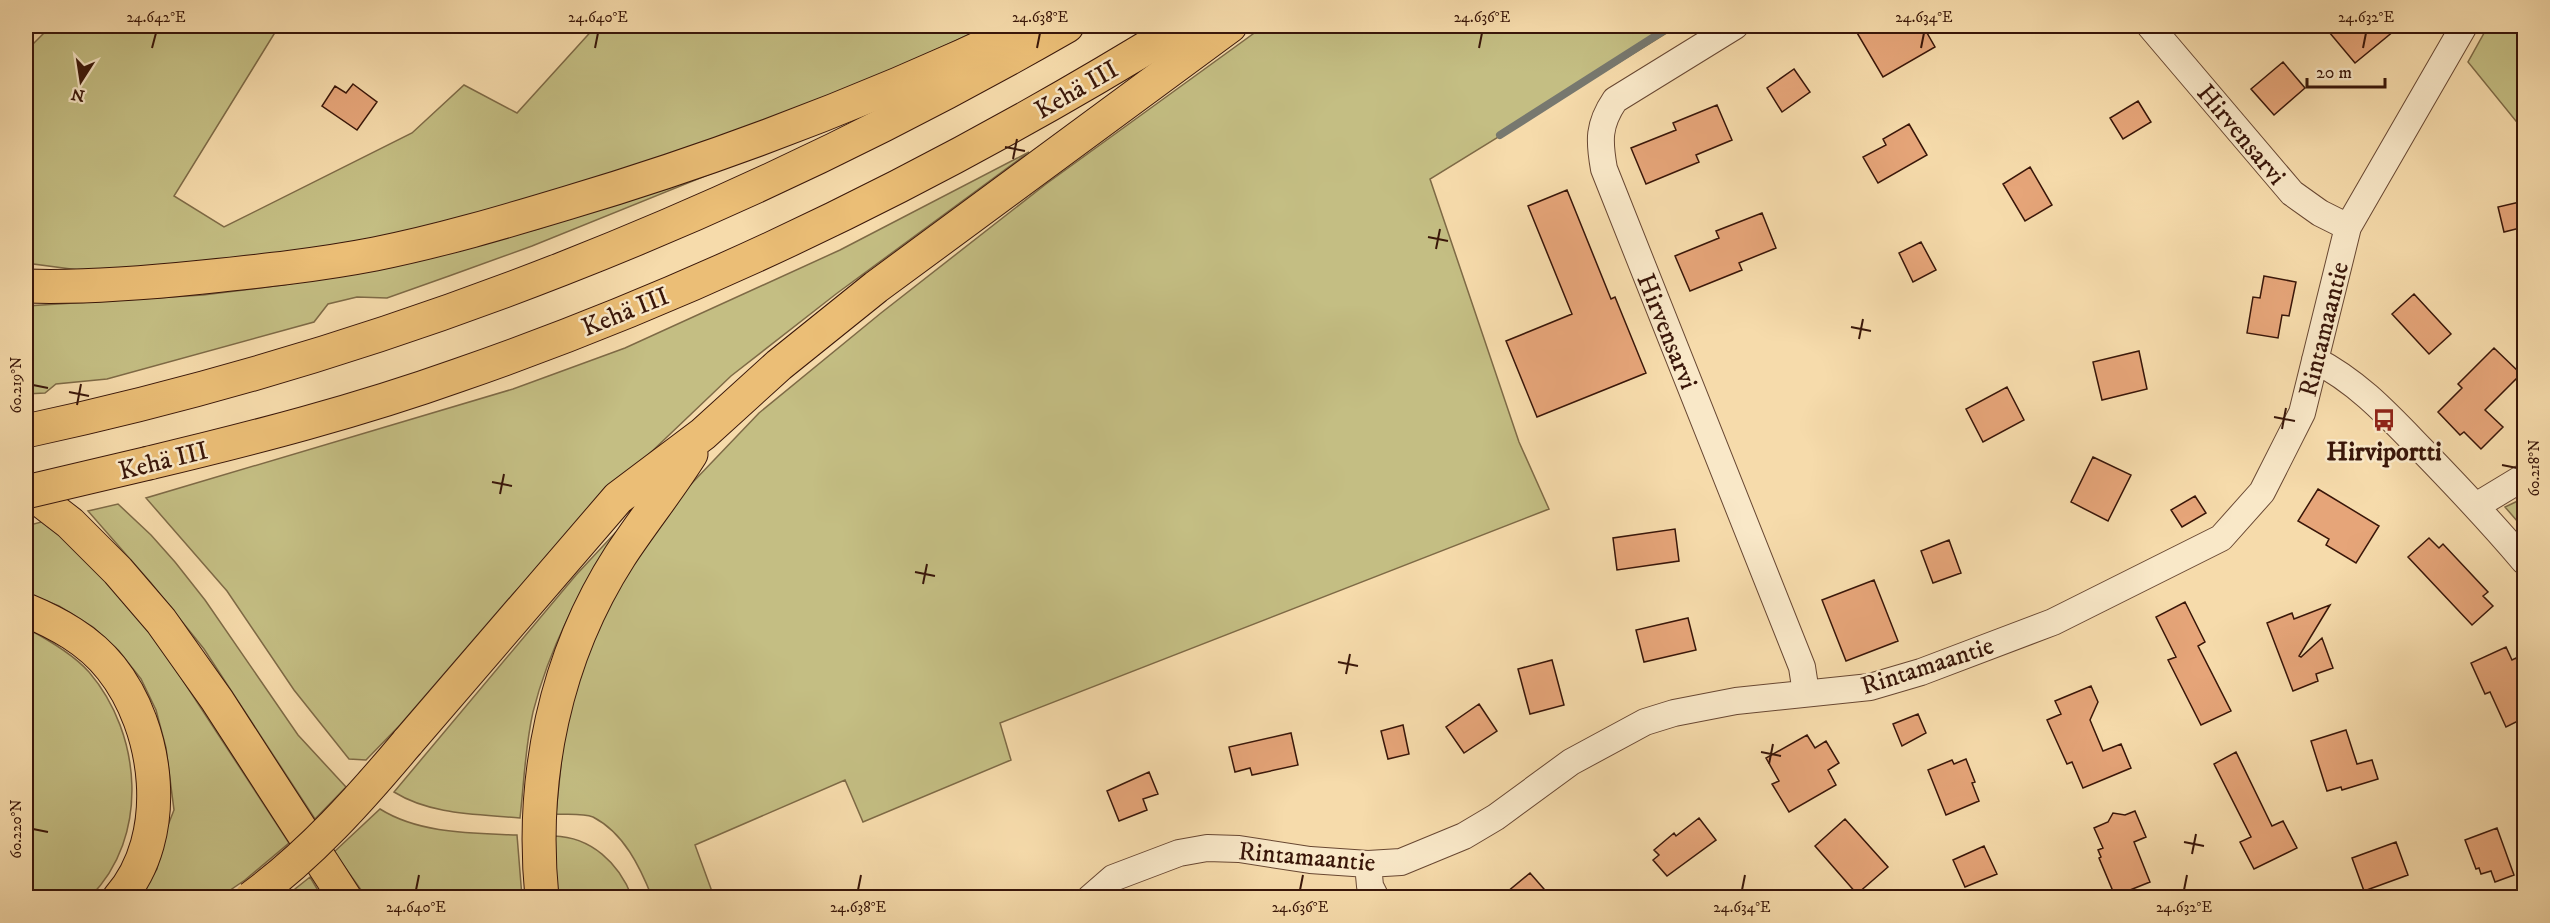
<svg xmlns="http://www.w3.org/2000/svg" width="2550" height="923" viewBox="0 0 2550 923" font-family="'IM FELL DW Pica',serif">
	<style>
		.green { fill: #c4be83; stroke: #7e6a46; stroke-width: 1.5 }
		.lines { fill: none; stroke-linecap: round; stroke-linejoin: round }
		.stream { stroke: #77786f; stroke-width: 8 }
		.building { fill: #e6a579; stroke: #391609; stroke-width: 1.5 }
		.minor-casing { stroke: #684732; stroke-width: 28 }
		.trunk-casing { stroke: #391609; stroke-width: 35 }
		.motorway-casing { stroke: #391609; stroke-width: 35 }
		.minor { stroke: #f9e8c8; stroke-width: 26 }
		.trunk { stroke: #ebbe76; stroke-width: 33 }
		.motorway { stroke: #ebbe76; stroke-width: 33 }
		.trunk-bridge-casing { stroke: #391609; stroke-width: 35; stroke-linecap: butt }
		.motorway-bridge-casing { stroke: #391609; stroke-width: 35; stroke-linecap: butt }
		.trunk-bridge { stroke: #ebbe76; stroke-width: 33 }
		.motorway-bridge { stroke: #ebbe76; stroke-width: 33 }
		.ticks { fill: none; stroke: #391609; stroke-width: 2 }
		.labels { text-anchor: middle; stroke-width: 5; stroke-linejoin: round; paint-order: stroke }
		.street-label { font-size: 26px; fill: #391609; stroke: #f9e8c8 }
		.poi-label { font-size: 26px; font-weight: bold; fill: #391609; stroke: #f9e8c8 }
		.neatline { fill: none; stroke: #391609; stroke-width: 2 }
		.ticks-label { font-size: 15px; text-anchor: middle; fill: #391609 }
	</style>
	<rect width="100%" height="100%" fill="#f6dbab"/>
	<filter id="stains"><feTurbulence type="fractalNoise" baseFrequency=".00333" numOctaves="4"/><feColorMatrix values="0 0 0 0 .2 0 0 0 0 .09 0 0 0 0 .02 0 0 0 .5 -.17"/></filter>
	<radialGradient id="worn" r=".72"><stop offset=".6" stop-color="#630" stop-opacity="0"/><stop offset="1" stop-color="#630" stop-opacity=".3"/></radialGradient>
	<path class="green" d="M51,26H279L174,196L224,227L412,133L464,85L517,113L596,26H987L840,95L679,151L522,202L368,241L239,262L86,271L26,263V51Z
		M1264,26H1678L1430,179L1519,442L1549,509L1000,723L1011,760L863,822L845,780L695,845L714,897H652C640,867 624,833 593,817C583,813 566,815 556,814L567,706L610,598L671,505L759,413L881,313L1046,184Z
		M2488,26H2524V131L2468,62Z
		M767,151L532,246L449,276L387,298L357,297L328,304L314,322L107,379L56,384L45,393L26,394V306L203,295L283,285L347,274L538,229Z
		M1029,152L836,294L731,376L646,457L513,594L400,725L366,760L349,759L294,690L227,591L146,498L513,389L625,348L840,250Z
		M2524,498V529L2505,507Z
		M118,504L151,535L175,562L205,600L298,735L346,787L315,819L204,649L151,583L88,511Z
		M45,521L95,569L150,630L289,843L245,880L220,897H139L157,869L163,838L174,810L166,748L156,710L141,679L119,651L93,627L59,606L26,593V526Z
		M616,532C581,588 549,648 533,712C525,747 524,783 520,818C478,814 431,815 394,792L576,575Z
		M26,628C47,639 73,654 89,672C142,734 150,837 90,897H26Z
		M380,809C420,834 472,833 517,835L522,897H366L334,852Z
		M554,836C591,837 619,863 632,897H557Z
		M310,877L322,897H285Z"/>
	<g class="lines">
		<path class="stream" d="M1500,135L1671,26"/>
	</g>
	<path class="building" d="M1853,26H1923L1935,47L1883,77Z
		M2324,26H2400L2355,63Z
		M2283,62L2305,88L2274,115L2251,89Z
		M1794,69L1810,92L1782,112L1767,88Z
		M353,84L377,102L357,130L322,106L335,86L346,93Z
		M2138,101L2151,122L2123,139L2110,118Z
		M1717,105L1732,140L1696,155L1699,162L1646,184L1631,148L1676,130L1673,123Z
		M1909,124L1927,155L1878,183L1863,157L1886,145L1883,139Z
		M2030,167L2052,205L2025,221L2003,184Z
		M1567,190L1611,299L1615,297L1646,373L1537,417L1506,341L1572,314L1528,206Z
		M2524,201V227L2504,232L2498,207Z
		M1762,213L1776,248L1739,263L1742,270L1690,291L1675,256L1719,238L1716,231Z
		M1921,242L1936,270L1913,282L1899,253Z
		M2264,276L2296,282L2289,316L2282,315L2278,338L2247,333L2253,297L2260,298Z
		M2414,294L2451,334L2429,354L2392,314Z
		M2494,348L2521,374L2485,410L2503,427L2481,449L2464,432L2460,435L2438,412L2462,388L2458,384Z
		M2139,351L2147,389L2102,400L2093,362Z
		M2007,387L2024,420L1983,442L1966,409Z
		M2093,457L2131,475L2108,521L2071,502Z
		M2318,489L2379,526L2356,563L2326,545L2329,539L2298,521Z
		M2195,496L2206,513L2182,527L2171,510Z
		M1675,529L1679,561L1617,570L1613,538Z
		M2429,538L2439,548L2443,544L2488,592L2483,596L2493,606L2472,625L2408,557Z
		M1949,540L1961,573L1933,583L1921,551Z
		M1874,580L1898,641L1846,661L1822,600Z
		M2185,602L2205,642L2198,646L2231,711L2201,725L2168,660L2176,657L2156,617Z
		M2330,605L2299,656L2301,657L2322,638L2333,668L2316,674L2318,681L2293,691L2267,623L2292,613L2294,619Z
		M1688,618L1696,650L1644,662L1636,630Z
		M2506,647L2512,660L2516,658L2524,675V718L2506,727L2490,692L2485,694L2471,663Z
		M1552,660L1564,705L1530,714L1518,669Z
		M2091,686L2098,702L2090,720L2103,751L2121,744L2131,768L2083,788L2072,762L2067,764L2047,720L2061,714L2055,701Z
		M1479,704L1497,731L1464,753L1446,727Z
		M1918,714L1926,733L1902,746L1893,724Z
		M1403,725L1409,754L1388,759L1381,731Z
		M2346,730L2357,764L2372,760L2378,779L2342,790L2341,787L2327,791L2311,741Z
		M1291,733L1298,765L1252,775L1250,768L1235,772L1229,747Z
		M1807,735L1815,748L1826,741L1839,763L1828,770L1836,785L1789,812L1772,784L1779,781L1766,758Z
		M2236,752L2272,826L2283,821L2297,848L2254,869L2240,842L2251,837L2214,764Z
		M1966,759L1975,782L1972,783L1979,801L1946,815L1928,770L1952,760L1954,764Z
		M1149,772L1158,794L1143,799L1147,810L1119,821L1107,791Z
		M2135,811L2146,837L2134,842L2150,882L2115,896L2099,858L2101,857L2098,850L2103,848L2094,828L2108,822L2113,813L2125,815Z
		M1699,818L1716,840L1667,876L1653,860L1659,855L1654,850L1674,833L1676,836Z
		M1845,819L1888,867L1857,894L1815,846Z
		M2497,828L2514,875L2495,882L2491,871L2481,874L2479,868L2476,869L2465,840Z
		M2396,842L2408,875L2364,891L2352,858Z
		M1984,846L1997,874L1965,887L1953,860Z
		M1530,873L1551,897H1501Z"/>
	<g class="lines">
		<g class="minor-casing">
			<path id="minor" d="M1735,26L1615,100C1598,125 1599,141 1604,169L1802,667L1806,693
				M2150,26L2292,193L2320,213L2348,227
				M2315,360C2358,382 2388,415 2421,449C2456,485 2491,522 2524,561
				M2476,506L2524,477
				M1368,864L1370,886L1376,898
				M1090,898L1113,878L1179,853L1207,848L1239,849L1310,860L1368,864L1401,862L1464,836L1496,817L1571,762L1645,722L1674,713L1736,701L1870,687L1921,672L2053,622L2221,538L2262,492L2302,413L2348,227L2464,26"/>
		</g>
		<g class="trunk-casing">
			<path id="trunk" d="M26,431C391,353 743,212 1067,26
				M149,463C254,438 358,411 459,375C713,287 954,167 1182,26"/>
		</g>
		<g class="motorway-casing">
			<path id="motorway" d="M26,286C85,288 145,283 203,277C261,271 318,265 375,254C440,241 504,222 567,203C725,156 878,97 1027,26
				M26,489L70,523L118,571L161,621L217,700L345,898
				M26,610C57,623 89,640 111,668C159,728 173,836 119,898
				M407,743L618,498L703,434L779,365L876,287L1230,26
				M542,898C530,778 555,657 620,556C643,521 669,489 691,454"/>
		</g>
		<use href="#minor" class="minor"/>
		<use href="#trunk" class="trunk"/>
		<use href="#motorway" class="motorway"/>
		<g class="trunk-bridge-casing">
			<path id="trunk-bridge" d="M26,492L149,463"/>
		</g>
		<g class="motorway-bridge-casing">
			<path id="motorway-bridge" d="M251,898C311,854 360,799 407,743"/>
		</g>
		<use href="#trunk-bridge" class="trunk-bridge"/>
		<use href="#motorway-bridge" class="motorway-bridge"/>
	</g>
	<path class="ticks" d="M152,48L156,33M595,48L598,33M1037,48L1040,33M1479,48L1482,33M1921,48L1924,33M2363,48L2366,33M1005,147L1025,151M1013,159L1017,139M1428,237L1448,241M1436,249L1440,229M1851,327L1871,331M1859,339L1863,319M33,385L48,388M69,392L89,396M77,405L81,384M2274,417L2295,421M2282,429L2286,408M2502,465L2517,468M492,482L512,486M500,494L504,474M915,572L935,576M923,584L927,564M1338,662L1358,666M1346,674L1350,654M1761,752L1781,756M1769,764L1773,744M33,829L48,832M2184,842L2204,846M2192,854L2196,834M416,890L419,875M858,890L861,875M1300,890L1303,875M1742,890L1745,875M2184,890L2187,875"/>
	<defs>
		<g id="bus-bare" transform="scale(1.8)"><path d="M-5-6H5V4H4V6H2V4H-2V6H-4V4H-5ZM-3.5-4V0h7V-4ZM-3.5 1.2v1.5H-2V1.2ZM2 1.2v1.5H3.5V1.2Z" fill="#8f2418" stroke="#f9e8c8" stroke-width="2.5" paint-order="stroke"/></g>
	</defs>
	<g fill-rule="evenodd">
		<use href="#bus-bare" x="2384" y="420"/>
	</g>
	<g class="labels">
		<g class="street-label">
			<text transform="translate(1076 89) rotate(-30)" y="9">Kehä III</text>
			<text transform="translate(2242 134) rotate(50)" y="9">Hirvensarvi</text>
			<text transform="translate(625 311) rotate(-22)" y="9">Kehä III</text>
			<text transform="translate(2323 329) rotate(-76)" y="9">Rintamaantie</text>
			<text transform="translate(1668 331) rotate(68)" y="9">Hirvensarvi</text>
			<text transform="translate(163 460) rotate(-14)" y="9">Kehä III</text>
			<text transform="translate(1927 665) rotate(-18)" y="9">Rintamaantie</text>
			<text transform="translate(1307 856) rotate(5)" y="9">Rintamaantie</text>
		</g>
		<g class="poi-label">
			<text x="2384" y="460">Hirviportti</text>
		</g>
	</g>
	<rect width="2550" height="923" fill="none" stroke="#f6dbab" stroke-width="66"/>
	<g transform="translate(81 81) rotate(192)" stroke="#f9e8c8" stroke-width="4.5" paint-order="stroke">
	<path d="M0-4.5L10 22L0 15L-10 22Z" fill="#391609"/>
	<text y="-9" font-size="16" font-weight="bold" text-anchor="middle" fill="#391609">N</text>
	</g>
	<path d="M2307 78v9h78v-9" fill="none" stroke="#391609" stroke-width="3"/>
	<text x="2316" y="78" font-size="18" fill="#391609" stroke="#f9e8c8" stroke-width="4.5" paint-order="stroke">20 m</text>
	<rect x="33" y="33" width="2484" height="857" class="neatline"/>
	<g class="ticks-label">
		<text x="156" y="22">24.642°E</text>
		<text x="598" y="22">24.640°E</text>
		<text x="1040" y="22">24.638°E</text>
		<text x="1482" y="22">24.636°E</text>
		<text x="1924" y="22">24.634°E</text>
		<text x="2366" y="22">24.632°E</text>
		<text transform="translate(16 385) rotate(-90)" y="5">60.219°N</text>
		<text transform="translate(2534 468) rotate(-90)" y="5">60.218°N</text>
		<text transform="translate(16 829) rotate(-90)" y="5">60.220°N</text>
		<text x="416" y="912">24.640°E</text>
		<text x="858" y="912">24.638°E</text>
		<text x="1300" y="912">24.636°E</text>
		<text x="1742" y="912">24.634°E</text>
		<text x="2184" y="912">24.632°E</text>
	</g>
	<rect width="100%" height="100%" filter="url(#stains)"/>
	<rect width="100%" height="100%" fill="url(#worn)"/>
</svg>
